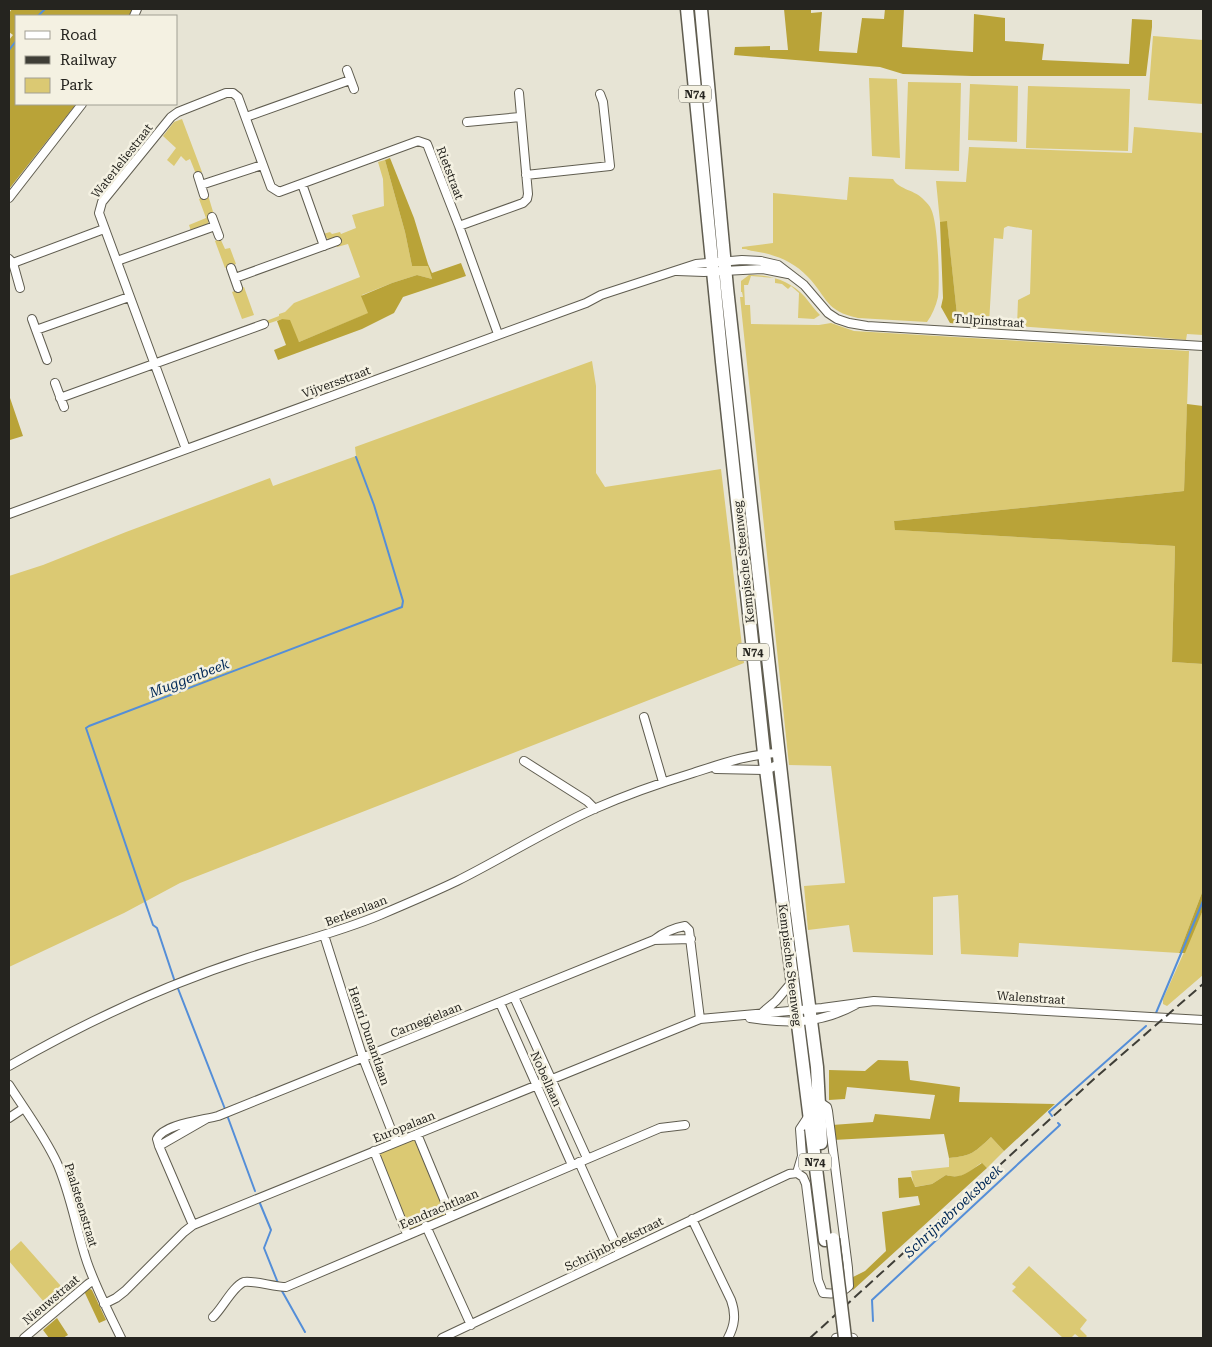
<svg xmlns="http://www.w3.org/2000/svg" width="1212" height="1347" viewBox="0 0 1212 1347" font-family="'Roboto Serif',serif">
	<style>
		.green { fill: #dbc973 }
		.forest { fill: #b9a338 }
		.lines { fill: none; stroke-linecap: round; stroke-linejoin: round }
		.stream { stroke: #548ed8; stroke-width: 2 }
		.street-casing { stroke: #605d50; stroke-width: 10 }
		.primary-casing { stroke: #605d50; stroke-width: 15 }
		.street { stroke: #fff; stroke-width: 8 }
		.primary { stroke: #fff; stroke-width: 12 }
		.rail { stroke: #3f3e37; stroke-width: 2; stroke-dasharray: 10 5; stroke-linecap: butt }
		.primary-bridge-casing { stroke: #605d50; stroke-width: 15; stroke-linecap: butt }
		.primary-bridge { stroke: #fff; stroke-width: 12 }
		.labels { text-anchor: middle; stroke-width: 5; stroke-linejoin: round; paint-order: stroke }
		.shield { fill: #f4f1e2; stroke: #63625a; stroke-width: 1 }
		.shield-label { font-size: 11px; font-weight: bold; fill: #25241f }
		.street-label { font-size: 12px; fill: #25241f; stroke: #f4f1e2 }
		.water-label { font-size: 14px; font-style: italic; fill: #002856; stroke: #f4f1e2 }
	</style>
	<rect width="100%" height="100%" fill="#e7e4d5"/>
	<path class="green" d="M1153,36L1203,40V104L1148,100Z
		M869,78L897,79L900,158L872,156Z
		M908,82L961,83L959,171L905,169Z
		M970,84L1018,86L1017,142L968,140Z
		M1028,86L1130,89L1128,151L1026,148Z
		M182,119L202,172L196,174L190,159L186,161L181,156L174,166L167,160L176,148L163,136L174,122Z
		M1134,127L1203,133V335L1187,334L1186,340L1123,334L1017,326L1018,300L1030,294L1032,230L1008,226L1004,228L1003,239L994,238L989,324H958L947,222H940L936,181L966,182L969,147L1132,153Z
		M385,160L405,232L412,266L428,265L432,279L417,275L392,283L362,295L369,313L299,342L282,319L267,324L266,321L279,316V314L285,312L294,303L360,277L348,244L337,247L336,245L341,243L340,237L329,240L323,234L330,232L332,234L340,232L341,234L356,228L352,215L384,206L383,179L378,162Z
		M849,177L893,179C899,190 916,190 924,200C927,203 930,206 931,209C938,222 940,282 938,297C936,306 932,315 927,322L858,318C825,311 828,298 808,277C793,261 774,254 753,251C747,250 748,249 742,249V247L773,243V193L847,200Z
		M208,195L214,215L208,217L209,221L207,225L191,231L189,225L206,218L199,199Z
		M220,238L225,249L230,248L236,264L225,268L215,241Z
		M749,275C770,274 791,281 805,297C810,303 815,310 820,315L814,319L798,318L799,293L791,286L788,289L782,284L775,283V278L751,276L748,285H744L745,305H750L751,324L819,325L831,323L854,331L1189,351L1184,491L894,521L896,530L1175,546L1172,662L1203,664V890L1179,953L1019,943L1018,957L961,954L958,895L933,897V955L853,952L849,925L808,930L804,886L845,883L831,766L789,765L740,297H743L742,292H741V281Z
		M244,287L254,315L242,319L232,292Z
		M592,361L596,386V473L605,487L721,469L744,663L180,883L124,913L9,967V576L43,565L126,532L270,478L273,486L356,456L355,447Z
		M1203,910V975L1167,1006L1163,1004V999Z
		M991,1137L1004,1151L987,1168L981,1163C969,1172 962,1180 946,1175L932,1184L914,1187L911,1171L949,1167V1158C972,1156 975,1152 991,1137Z
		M415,1138L447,1215L409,1230L378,1153Z
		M21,1241L68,1294L50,1309L9,1261V1252Z
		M1029,1266L1087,1320L1080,1329L1087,1336L1085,1338H1080L1075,1334L1071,1338H1063L1012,1291L1016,1287L1012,1284Z"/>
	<path class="forest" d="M12,9H133L131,16H16V104H76L9,189V40L13,35L9,32V13Z
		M784,9H811V13L822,12L819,51L857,53L862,18L884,19L885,9H904L902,47L973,52L974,14L1005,18V41L1044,44L1042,60L1129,64L1132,19L1152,20V27L1146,76H972L903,74L880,67L734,55L735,47L770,46V50H788Z
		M390,158L414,218L428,264L432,273L461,263L466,276L403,297L394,313L362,329L278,360L274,350L286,345L277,321L282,319L290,320L299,342L368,313L361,296L392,283L417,275L432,279L428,266H412L405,232L385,160Z
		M947,221L958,324L950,323L941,307L943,298L940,222Z
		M9,395L23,436L10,440L9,437Z
		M1187,404L1203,406V664L1172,662L1175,546L895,530L894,521L1184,491Z
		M1203,890V910L1185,953H1179Z
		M878,1060L908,1061L910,1080L960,1087L959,1102L1055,1104L1004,1151L991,1137C975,1152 972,1156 949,1158L944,1134L833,1140L832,1125L873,1122L875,1114L930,1119L935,1095L847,1087L845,1099L829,1100V1070L865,1071Z
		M982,1163L987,1168L853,1290L851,1278L865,1271L886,1251L882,1212L920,1205L918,1196L899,1198L898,1178L911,1177L915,1187L932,1184L946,1175C962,1180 969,1171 982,1163Z
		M88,1288L92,1290L106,1320L99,1323L84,1291Z
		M57,1318L68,1335L63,1338H49L43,1330Z"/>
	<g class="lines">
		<path class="stream" d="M38,16L45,9
			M9,50L16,41
			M175,982L157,928L153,925L86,728L89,726L402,607L403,601L374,505L356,457
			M177,986L225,1109
			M1156,1013L1203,901
			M227,1115L255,1191
			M1052,1116L1049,1112L1146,1026
			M259,1201L271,1230L264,1248L278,1283
			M282,1291L305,1332
			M873,1321L872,1300L1060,1125L1058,1123"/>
		<g class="street-casing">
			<path id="street" d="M134,16L137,9
				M347,70L354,89
				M246,117L350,80
				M467,122L520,117
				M526,175L610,166L603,102L600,94
				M198,176L204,195
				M302,184L324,246
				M201,185L262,165
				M9,198L82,104
				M212,217L219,236
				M459,226L523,203L527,199L528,194L519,93
				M9,259L13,263L20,288
				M117,261L215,226
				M13,263L104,229
				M231,268L238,288
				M677,271L704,272L762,269L788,274
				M235,278L337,241
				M32,319L47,360
				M36,330L129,297
				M55,383L64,407
				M60,398L264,324
				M186,449L99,213L102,202L171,117L178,112L226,93H233L238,97L271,187L279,192L418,141L427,144L459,226L498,334
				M9,514L586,303L601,295L696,264L742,260L761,261L778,265L804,285L828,313L837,319L849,323L867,326L1203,346
				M644,717L663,782
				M524,761L587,801L595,809
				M716,769L766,770L779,764
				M324,935L363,1058L396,1142
				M654,940L691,939
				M514,997L587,1158
				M500,1003L572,1165
				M763,1012L776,1001L792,982
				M750,1018C789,1024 821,1024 857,1004
				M9,1066C84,1023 162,986 245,959C290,944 337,933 380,915C406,904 432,893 457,881C503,858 547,830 594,809C626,795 660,783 693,773C721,764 749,754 778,753
				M9,1085C25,1110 44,1135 57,1163C71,1195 76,1229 87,1262C96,1288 109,1313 121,1338
				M9,1118L24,1108
				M417,1134L451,1216
				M159,1146L206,1119
				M374,1151L407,1234
				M579,1162L620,1253
				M797,1173L803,1177L806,1184L818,1280L823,1293C834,1294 841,1294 849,1286L848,1268L828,1111L827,1107L818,1101
				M797,1173L802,1156L800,1129L808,1117
				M692,1219L731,1300C736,1314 735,1325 728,1338
				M193,1225L159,1146L157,1139C163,1124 204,1120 218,1116L654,940C663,933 673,928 685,926L689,930L700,1019
				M426,1226L471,1325
				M104,1304L116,1298L125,1291L184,1232L193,1225L700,1019L822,1008L874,1001L1203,1020
				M213,1317C222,1309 233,1286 244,1282C252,1280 275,1287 286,1287L660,1128L685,1125
				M24,1338L88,1284L94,1280
				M442,1338L759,1188L789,1174L797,1173
				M836,1338L845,1336L853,1338"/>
		</g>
		<g class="primary-casing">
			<path id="primary" d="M687,9L722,362L764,753L825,1240
				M701,9L727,288L751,506L794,890L817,1067L821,1143"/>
		</g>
		<use href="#street" class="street"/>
		<use href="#primary" class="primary"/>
		<path class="rail" d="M810,1338L1094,1079L1203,984"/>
		<g class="primary-bridge-casing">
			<path id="primary-bridge" d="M833,1239L845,1338"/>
		</g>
		<use href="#primary-bridge" class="primary-bridge"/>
	</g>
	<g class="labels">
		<g class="shield">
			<rect x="679" y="85.5" width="32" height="17" rx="4"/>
			<rect x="737" y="643.5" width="32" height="17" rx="4"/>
			<rect x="799" y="1153.5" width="32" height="17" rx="4"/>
		</g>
		<g class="shield-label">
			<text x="695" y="98">N74</text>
			<text x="753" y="656">N74</text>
			<text x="815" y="1166">N74</text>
		</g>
		<g class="street-label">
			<text transform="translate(122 161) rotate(-52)" y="4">Waterleliestraat</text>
			<text transform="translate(450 173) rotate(69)" y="4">Rietstraat</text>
			<text transform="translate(989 321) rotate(4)" y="4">Tulpinstraat</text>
			<text transform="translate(336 382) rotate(-20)" y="4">Vijversstraat</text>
			<text transform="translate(744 562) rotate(-96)" y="4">Kempische Steenweg</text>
			<text transform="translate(356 911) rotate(-21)" y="4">Berkenlaan</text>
			<text transform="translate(790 965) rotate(83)" y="4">Kempische Steenweg</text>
			<text transform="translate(1031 998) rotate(4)" y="4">Walenstraat</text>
			<text transform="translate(426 1020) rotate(-22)" y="4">Carnegielaan</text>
			<text transform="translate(369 1036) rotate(71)" y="4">Henri Dunantlaan</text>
			<text transform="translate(546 1079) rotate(66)" y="4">Nobellaan</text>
			<text transform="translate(404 1127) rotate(-22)" y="4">Europalaan</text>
			<text transform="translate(81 1205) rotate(73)" y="4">Paalsteenstraat</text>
			<text transform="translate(439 1209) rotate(-23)" y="4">Eendrachtlaan</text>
			<text transform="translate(614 1244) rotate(-26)" y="4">Schrijnbroekstraat</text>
			<text transform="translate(51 1300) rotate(-40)" y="4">Nieuwstraat</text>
		</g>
		<g class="water-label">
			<text transform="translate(189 678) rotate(-21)" y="5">Muggenbeek</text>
			<text transform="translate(953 1211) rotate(-43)" y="5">Schrijnebroeksbeek</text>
		</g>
	</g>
	<rect width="1212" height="1347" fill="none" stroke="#25241f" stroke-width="20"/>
	<rect x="15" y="15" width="162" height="90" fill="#f4f1e2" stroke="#a19f94"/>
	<rect x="25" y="31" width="25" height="8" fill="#ffffff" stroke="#a19f94"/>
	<text x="60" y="40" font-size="15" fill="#25241f">Road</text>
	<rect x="25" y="56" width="25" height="8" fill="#3f3e37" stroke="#a19f94"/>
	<text x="60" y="65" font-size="15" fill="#25241f">Railway</text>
	<rect x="25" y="78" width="25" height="15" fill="#dbc973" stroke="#a19f94"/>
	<text x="60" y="90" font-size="15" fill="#25241f">Park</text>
</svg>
